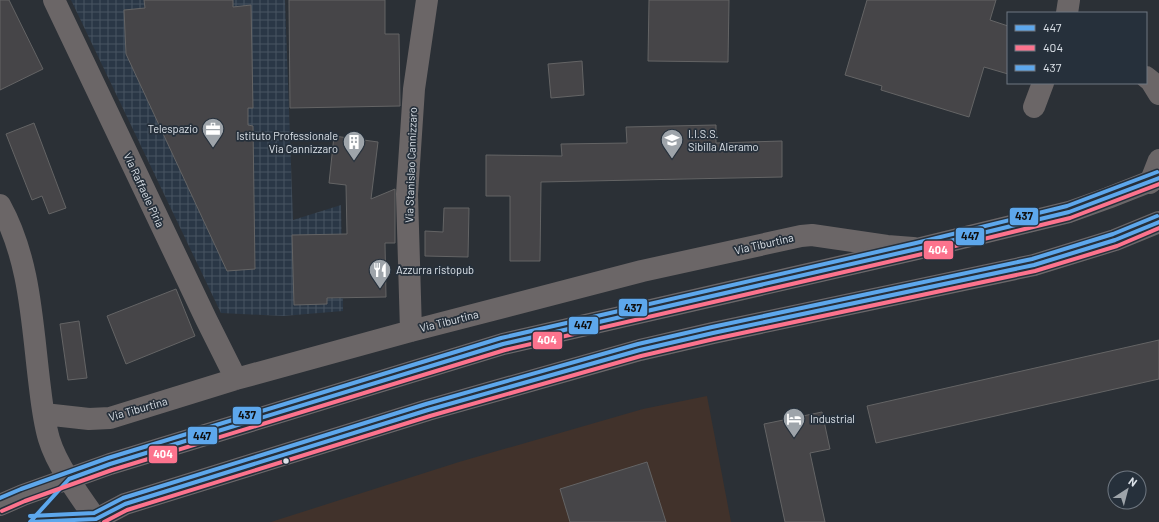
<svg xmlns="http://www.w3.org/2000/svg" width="1159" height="522" viewBox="0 0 1159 522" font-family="Barlow,sans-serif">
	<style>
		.commercial { fill: #41322b }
		.industrial { fill: url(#industrial-grid) }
		.building { fill: #464548; stroke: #646465 }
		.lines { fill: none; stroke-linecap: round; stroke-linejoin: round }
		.street { stroke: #6b6667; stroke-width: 22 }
		.primary { stroke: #6b6769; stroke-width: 22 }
		.bus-1-casing { stroke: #26303b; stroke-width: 7 }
		.bus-2-casing { stroke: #26303b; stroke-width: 7 }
		.bus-3-casing { stroke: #26303b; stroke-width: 7 }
		.bus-1 { stroke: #5da7ec; stroke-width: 4 }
		.bus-2 { stroke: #fc738d; stroke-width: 4 }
		.bus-3 { stroke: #5da7ec; stroke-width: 4 }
		.bus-dot { fill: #dce2e9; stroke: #26303b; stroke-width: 1.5 }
		.labels { text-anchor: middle; stroke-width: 3.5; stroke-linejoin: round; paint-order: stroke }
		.poi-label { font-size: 11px; fill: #dce2e9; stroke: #26303b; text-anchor: start }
		.street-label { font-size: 11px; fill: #dce2e9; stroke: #26303b }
		.line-badge { stroke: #26303b; stroke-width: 1.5 }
		.badge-label { font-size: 11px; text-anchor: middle; font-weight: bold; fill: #fff }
		.pale-badge-label { font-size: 11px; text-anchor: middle; font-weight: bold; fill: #111 }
	</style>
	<defs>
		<pattern id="industrial-grid" width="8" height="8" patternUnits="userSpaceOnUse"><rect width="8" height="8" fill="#2a3746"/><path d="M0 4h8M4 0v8" fill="none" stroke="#485461"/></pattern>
	</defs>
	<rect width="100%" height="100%" fill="#2b3036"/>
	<path class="commercial" d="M707,396L731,522H271L459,462L643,409Z"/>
	<path class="industrial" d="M71,0H285L293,220L341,205L343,311L283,316L221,313Z"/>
	<path class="building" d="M0,0H9L43,69L0,90Z
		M144,0H233V7L251,5L253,108H248V125L253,126L255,269L227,271L126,54L124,10L145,8Z
		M289,0H385V34H399L400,106L290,108Z
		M649,0H729L728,62L648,61Z
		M867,0H996L990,20L1008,26V74L984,67L969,117L881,90L882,86L845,75Z
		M582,61L584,95L551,98L548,64Z
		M34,123L66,208L49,214L42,196L32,200L6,134Z
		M716,125V143L782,141V177L541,182L540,261H510V196H486V155L562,156L561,144L627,143L626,127Z
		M334,136L378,142L371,199L395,189V243H385L386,297L327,298V304L294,305L292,235L347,234L346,185L329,183Z
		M444,208H469L468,257L425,256V231L443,232Z
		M176,289L195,336L126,364L107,316Z
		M79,321L87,378L68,380L60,324Z
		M1159,340V379L876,443L867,406Z
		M822,412L830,449L810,453L825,522H785L764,424Z
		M647,462L666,522H570L560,489Z"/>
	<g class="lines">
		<path class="street" d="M54,0L206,319L236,379
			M1067,13L1069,0
			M1146,77L1151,81L1159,94
			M1034,107L1043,83
			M1150,183L1159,160
			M0,205C31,261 32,326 40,388C42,405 44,422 49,439C57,466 81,498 98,522
			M411,331L407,194L414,89L427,0
			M44,414L89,419L110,418L236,379L411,331L642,271L801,236L812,235L887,246L913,248"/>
		<path class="primary" d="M0,505L23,495L110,464L503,344L917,249L1069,212L1108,198L1159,178
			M91,522L125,504L428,410L640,350L713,333L1034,265L1115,240L1159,222"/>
		<g class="bus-1-casing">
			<path id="bus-1" d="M30,522L69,479L110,464L503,344L917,249L1069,212L1159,178
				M30,522L96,519L125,504L428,410L640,350L713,333L1034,265L1115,240L1159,222"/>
		</g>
		<g class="bus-2-casing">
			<path id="bus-2" d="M2,511L25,501L112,470L505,350L918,255L1070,218L1159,184
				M104,522L127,510L430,416L641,356L714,339L1035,271L1117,246L1159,228"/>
		</g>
		<g class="bus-3-casing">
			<path id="bus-3" d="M0,498L21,489L108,458L501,338L916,243L1067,206L1157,172
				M30,516L94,513L123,498L426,404L638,344L712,327L1032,259L1113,234L1157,216"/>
		</g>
		<use href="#bus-1" class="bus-1"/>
		<use href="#bus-2" class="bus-2"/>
		<use href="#bus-3" class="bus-3"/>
	</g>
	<defs>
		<g id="office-pin" transform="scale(1.15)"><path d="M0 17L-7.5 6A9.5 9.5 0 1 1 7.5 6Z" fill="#9ea4aa" stroke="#26303b"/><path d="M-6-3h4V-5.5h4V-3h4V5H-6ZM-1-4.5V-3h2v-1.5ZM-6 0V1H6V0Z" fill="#fff"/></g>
		<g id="school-pin" transform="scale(1.15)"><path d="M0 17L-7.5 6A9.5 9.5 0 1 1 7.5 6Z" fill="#9ea4aa" stroke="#26303b"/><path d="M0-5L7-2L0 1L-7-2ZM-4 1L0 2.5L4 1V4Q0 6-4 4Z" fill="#fff"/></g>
		<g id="building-pin" transform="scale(1.15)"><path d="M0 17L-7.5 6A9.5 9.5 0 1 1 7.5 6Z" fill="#9ea4aa" stroke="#26303b"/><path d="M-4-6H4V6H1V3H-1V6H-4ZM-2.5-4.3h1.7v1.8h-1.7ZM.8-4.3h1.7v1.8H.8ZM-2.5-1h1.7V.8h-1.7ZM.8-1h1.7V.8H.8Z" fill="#fff"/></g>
		<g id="restaurant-pin" transform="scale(1.15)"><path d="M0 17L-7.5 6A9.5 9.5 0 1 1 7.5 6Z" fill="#9ea4aa" stroke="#26303b"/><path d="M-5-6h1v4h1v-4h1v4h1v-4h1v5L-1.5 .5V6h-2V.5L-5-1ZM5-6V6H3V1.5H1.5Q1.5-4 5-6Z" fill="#fff"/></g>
		<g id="hotel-pin" transform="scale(1.15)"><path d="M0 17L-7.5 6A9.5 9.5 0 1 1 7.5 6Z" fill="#9ea4aa" stroke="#26303b"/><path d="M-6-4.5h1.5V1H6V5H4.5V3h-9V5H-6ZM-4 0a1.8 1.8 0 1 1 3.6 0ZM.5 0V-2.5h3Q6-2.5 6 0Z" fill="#fff"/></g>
	</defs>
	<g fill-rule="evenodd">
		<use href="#office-pin" x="213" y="129"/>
		<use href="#school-pin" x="672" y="140"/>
		<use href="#building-pin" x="354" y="142"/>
		<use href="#restaurant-pin" x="380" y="270"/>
		<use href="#hotel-pin" x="794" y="419"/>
	</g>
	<circle class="bus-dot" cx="286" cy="461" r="3.5"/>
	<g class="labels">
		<g class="poi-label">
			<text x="198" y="133" text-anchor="end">Telespazio</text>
			<text x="688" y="138">I.I.S.S.<tspan x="688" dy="13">Sibilla Aleramo</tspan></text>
			<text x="338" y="140" text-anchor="end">Istituto Professionale<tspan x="338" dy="13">Via Cannizzaro</tspan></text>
			<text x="396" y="274">Azzurra ristopub</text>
			<text x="810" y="423">Industrial</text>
		</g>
		<g class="street-label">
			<text transform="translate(411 165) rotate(-88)" y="4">Via Stanislao Cannizzaro</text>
			<text transform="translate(144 190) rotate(65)" y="4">Via Raffaele Piria</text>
			<text transform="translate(764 244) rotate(-13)" y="4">Via Tiburtina</text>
			<text transform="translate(449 321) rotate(-14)" y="4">Via Tiburtina</text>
			<text transform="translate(138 409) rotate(-16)" y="4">Via Tiburtina</text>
		</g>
	</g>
	<g class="line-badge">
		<rect x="1009" y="207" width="30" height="19" rx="4" fill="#5da7ec"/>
		<rect x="955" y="227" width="30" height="19" rx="4" fill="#5da7ec"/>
		<rect x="923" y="240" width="31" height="20" rx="4" fill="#fc738d"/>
		<rect x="618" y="298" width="30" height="19" rx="4" fill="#5da7ec"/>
		<rect x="568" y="316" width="31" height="19" rx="4" fill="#5da7ec"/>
		<rect x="532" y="331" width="31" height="19" rx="4" fill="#fc738d"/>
		<rect x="232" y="406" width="30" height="19" rx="4" fill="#5da7ec"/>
		<rect x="187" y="426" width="31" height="19" rx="4" fill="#5da7ec"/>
		<rect x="148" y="445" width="30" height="19" rx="4" fill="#fc738d"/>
	</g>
	<g class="badge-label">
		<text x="938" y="254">404</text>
		<text x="547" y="344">404</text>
		<text x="163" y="458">404</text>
	</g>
	<g class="pale-badge-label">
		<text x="1024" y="220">437</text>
		<text x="970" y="240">447</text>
		<text x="633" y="312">437</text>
		<text x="583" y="329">447</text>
		<text x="247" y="419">437</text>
		<text x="202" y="440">447</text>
	</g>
	<rect x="1007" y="12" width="140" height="72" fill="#26303b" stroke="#6f7781"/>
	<rect x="1015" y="25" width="20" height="6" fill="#5da7ec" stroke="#6f7781"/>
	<text x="1043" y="32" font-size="12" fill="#dce2e9">447</text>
	<rect x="1015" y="45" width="20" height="6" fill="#fc738d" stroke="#6f7781"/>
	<text x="1043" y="52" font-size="12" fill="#dce2e9">404</text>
	<rect x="1015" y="65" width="20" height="6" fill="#5da7ec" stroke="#6f7781"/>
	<text x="1043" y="72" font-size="12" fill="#dce2e9">437</text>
	<g transform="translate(1127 490) rotate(36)"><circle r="19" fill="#26303b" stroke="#6f7781"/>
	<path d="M0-3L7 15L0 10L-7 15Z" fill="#9ea4aa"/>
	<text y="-6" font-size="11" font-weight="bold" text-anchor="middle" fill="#dce2e9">N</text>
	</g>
</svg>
